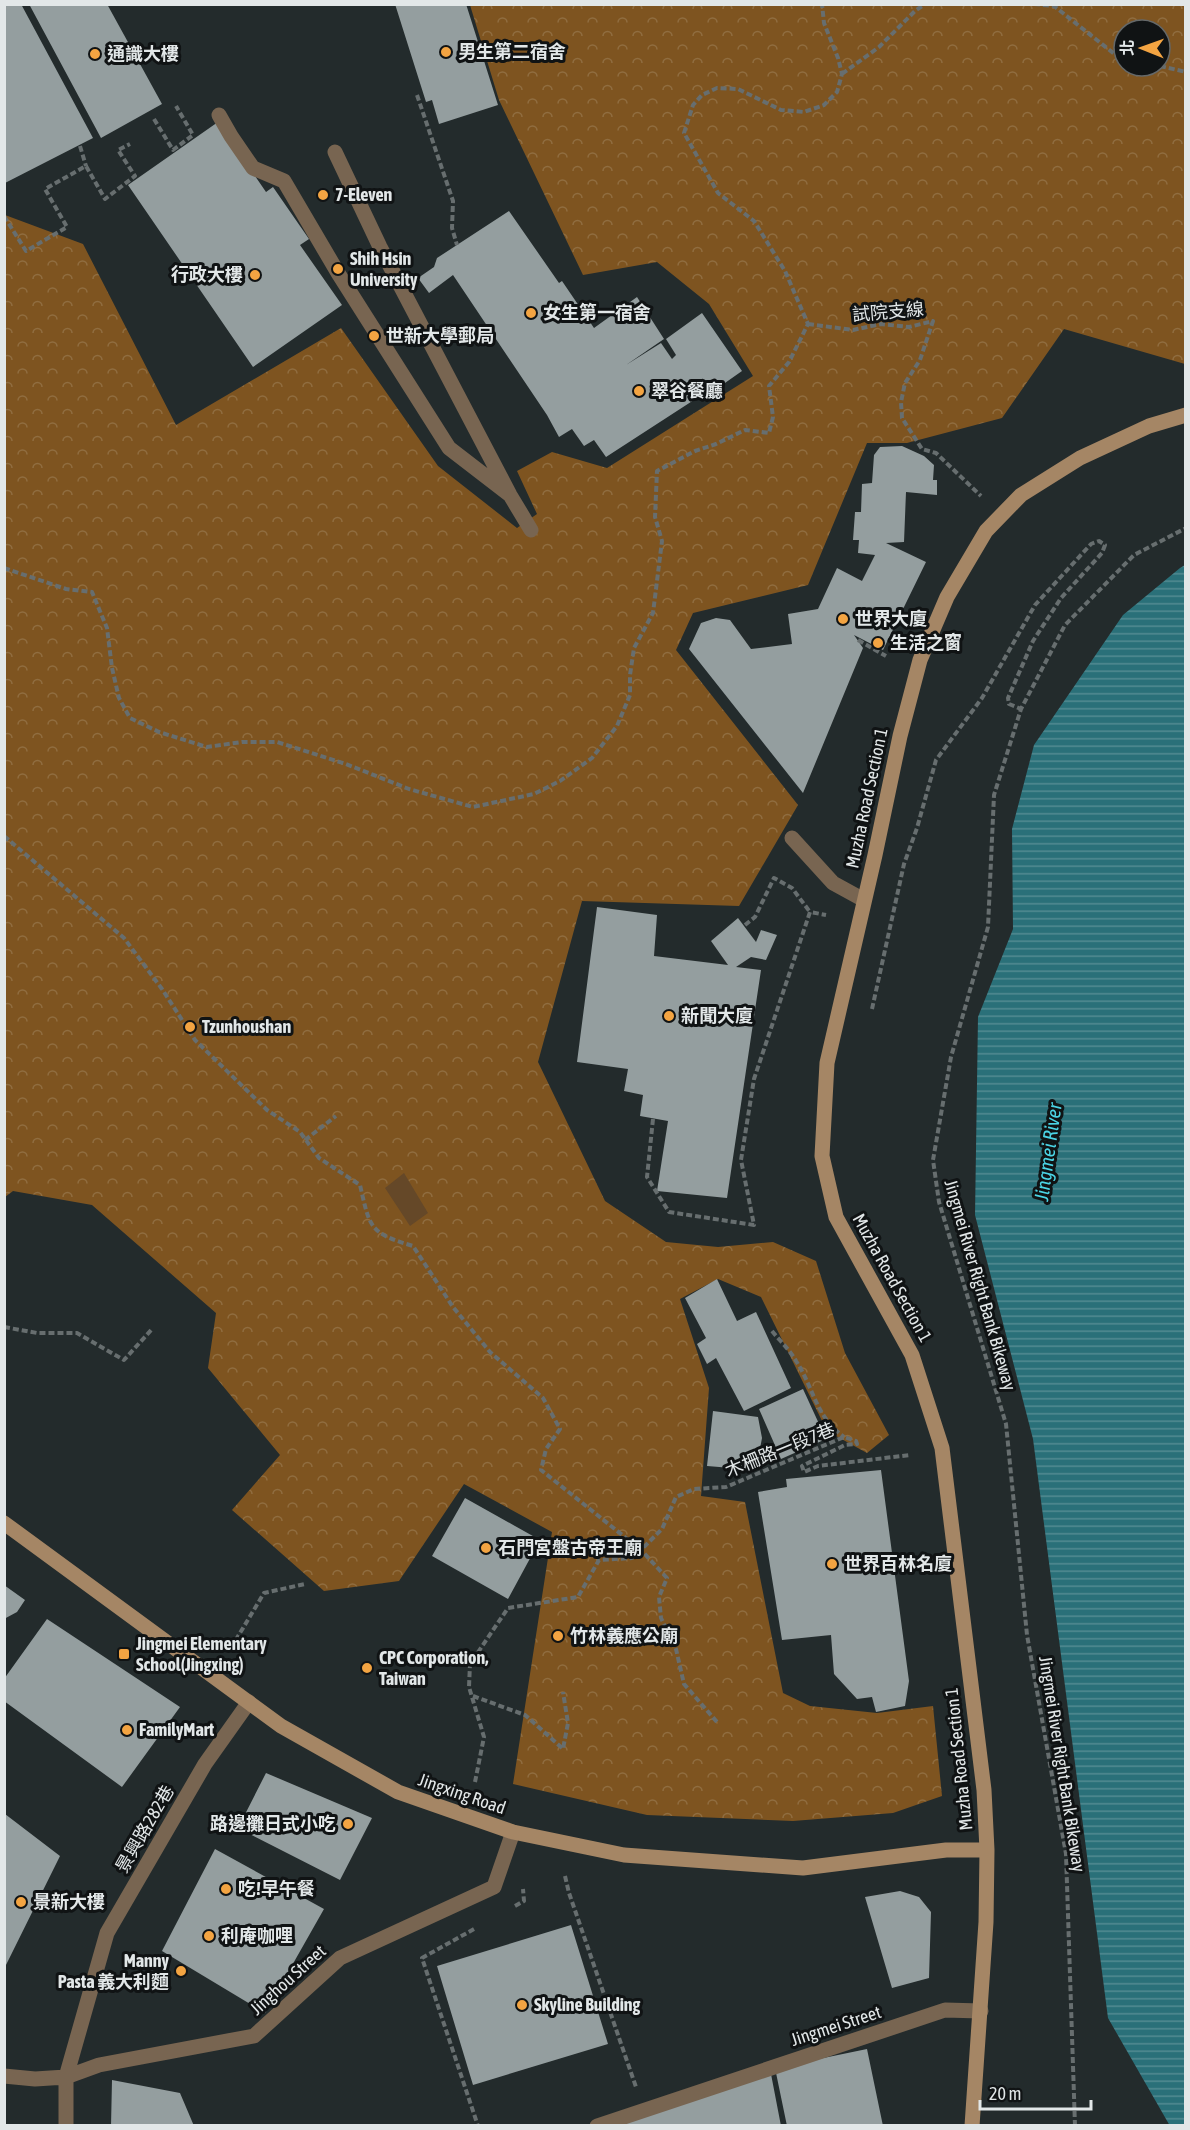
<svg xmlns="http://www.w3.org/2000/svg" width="1190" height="2130" viewBox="0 0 1190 2130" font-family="'Asap Condensed','Noto Sans TC',sans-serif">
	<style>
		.forest { fill: url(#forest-crowns); fill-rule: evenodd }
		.park { fill: #654828 }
		.water { fill: url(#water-rules) }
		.building { fill: #949e9f }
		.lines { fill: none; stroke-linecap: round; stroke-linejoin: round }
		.path { stroke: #676e6f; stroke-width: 4; stroke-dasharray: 6 3; stroke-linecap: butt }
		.lane { stroke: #786551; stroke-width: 15 }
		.street { stroke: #786551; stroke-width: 15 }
		.secondary { stroke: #a58665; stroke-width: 15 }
		.poi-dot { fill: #f3a442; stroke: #101314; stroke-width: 2 }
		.labels { text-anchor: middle; stroke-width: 6; stroke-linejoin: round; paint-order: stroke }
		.poi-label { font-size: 18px; font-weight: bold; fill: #e2e7e8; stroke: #101314; text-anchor: start }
		.street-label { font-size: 18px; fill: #e2e7e8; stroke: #101314 }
		.water-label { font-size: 20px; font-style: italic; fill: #4bd4e5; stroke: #101314 }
	</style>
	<defs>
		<pattern id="forest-crowns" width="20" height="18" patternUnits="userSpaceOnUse" patternTransform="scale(1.5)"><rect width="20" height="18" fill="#7e5420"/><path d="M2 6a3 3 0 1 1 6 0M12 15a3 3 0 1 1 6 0" fill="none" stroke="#906d40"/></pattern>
		<pattern id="water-rules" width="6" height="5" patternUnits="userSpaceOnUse" patternTransform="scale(1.5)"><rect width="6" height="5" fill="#2a7079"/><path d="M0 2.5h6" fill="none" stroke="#538b92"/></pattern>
	</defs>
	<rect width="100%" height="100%" fill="#232b2c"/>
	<path class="forest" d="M470,5H1185V364L1064,329L1002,418L907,443H867L808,585L693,613L676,650L798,805L739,906L582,901L538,1062L605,1201L666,1242L718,1247L773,1242L816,1261L845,1353L889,1435L867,1453L827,1431L761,1297L718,1279L680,1299L709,1388L701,1496L745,1502L783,1693L810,1706L877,1713L933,1706L942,1796L893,1813L793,1821L647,1815L513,1784L552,1532L464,1484L399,1581L324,1591L232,1510L280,1455L208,1368L216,1313L92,1205L13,1191L5,1197V215L83,244L176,425L341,328L438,466L517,528L537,514L517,471L552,452L607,468L753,376L709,304L657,262L583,275L499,100ZM1124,30H1160V66H1124Z"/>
	<path class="park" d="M404,1173L428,1213L410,1226L385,1188Z"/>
	<path class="water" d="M1185,565L1186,2125L1170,2126L1108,2018L1033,1439L975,1215L978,1017L1013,929L1012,829L1034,745L1123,615L1180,568Z"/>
	<path class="building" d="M4,4H21L93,138L5,183Z
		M29,4H107L162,104L101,138Z
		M395,4H466L498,105L439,124L432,100L426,102Z
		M218,122L266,192L273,187L309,239L300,245L342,305L253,367L128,185Z
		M509,211L559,283L562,281L594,328L637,297L664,339L626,365L661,343L672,359L676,355L666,339L702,313L742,371L705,397L694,381L688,384L697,398L606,457L594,440L584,446L572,429L559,437L547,415L453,275L429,293L418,278L434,267L437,258Z
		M902,446L924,456L934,465L933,480H937V495L906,492L904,542L886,543L926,562L883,650L854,635L863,648L803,793L689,649L701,623L716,618L730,620L751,649L792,644L788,614L818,609L837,568L862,581L875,555L858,553L859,540H853L855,512H861L862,484L872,483L874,455L880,447Z
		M597,907L657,915L654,956L728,965L711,941L738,918L756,942L761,930L777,935L766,960L751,957L736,967L761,970L727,1198L657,1191L668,1121L640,1116L643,1095L624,1091L628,1069L577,1062Z
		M717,1279L737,1321L756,1312L791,1388L744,1411L716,1358L707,1364L697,1344L706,1338L685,1298Z
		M803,1389L826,1439L781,1459L759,1409Z
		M713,1411L758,1417L762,1438L756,1470L707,1466Z
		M881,1470L909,1681L905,1706L876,1712L872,1697L857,1699L834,1674L831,1635L782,1640L758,1492L787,1487L786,1479Z
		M465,1498L540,1540L508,1599L432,1556Z
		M4,1585L25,1600L17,1612L4,1619Z
		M47,1619L180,1707L122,1787L4,1701V1679Z
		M266,1773L372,1818L340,1880L238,1828Z
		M5,1814L60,1856L5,1967Z
		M215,1849L324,1909L265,2013L162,1951Z
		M900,1891L919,1897L931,1912L929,1978L892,1988L865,1897Z
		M571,1925L608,2044L473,2085L437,1966Z
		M867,2049L883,2126H787L775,2068Z
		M771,2074L781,2126H613Z
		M112,2080L180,2093L194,2126H111Z"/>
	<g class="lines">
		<path class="path" d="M1034,4L1054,6L1117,56L1124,58
			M1160,66L1186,72
			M842,74L879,47L915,11L925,4
			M417,95L453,201L452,228L457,245
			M154,119L173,150L193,135L176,106
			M80,146L86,166
			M4,216L26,251L67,227L45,189L86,166L105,199L135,176L118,150L130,144
			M808,324L853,330L881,324L909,327L933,321L920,360L905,383L901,402L902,418L922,449L936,453L981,496
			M4,568L66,589L92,592L107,628L112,668L119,698L130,718L159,732L207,747L242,742H277L346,764L409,789L473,807L534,794L560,781L592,758L617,726L630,695V675L634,648L653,613L662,541L655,517L657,471L695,451L716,444L745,430L769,433L773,417L769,386L789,362L808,324L785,271L754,221L718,193L684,133L693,105L702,95L717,88L738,89L781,110L804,112L824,105L837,92L842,74L838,58L824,23L822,4
			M858,640L886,656
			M4,836L124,938L162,989L195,1040L267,1110L300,1132L319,1158L360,1185C370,1228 369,1233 413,1246L453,1307L490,1352L543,1398L560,1429L546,1449L541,1470L641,1550L667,1578L659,1597L661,1618L676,1649L684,1684L717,1722
			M745,925L755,917L774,878L792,888L810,912
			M872,1009L904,864L917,828L936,760L982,698L1035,605L1091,544L1099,541L1105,545L1102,553L1061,598L1033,641L1008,698L1009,704L1021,709
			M653,1119L647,1177L669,1212L754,1225L741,1160L754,1079L810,912L826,915
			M305,1140L336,1116
			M4,1327L37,1333H77L124,1360L153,1328
			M772,1331C780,1341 790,1350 796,1361C814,1388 815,1416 844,1437
			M231,1648L264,1593L305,1584
			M473,1696L525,1715L563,1749L568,1723L563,1692
			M475,1782L484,1737L469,1687L470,1664L508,1608L578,1597L599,1560L632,1558L641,1550L662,1529L676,1497L694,1489L726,1487L844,1437L856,1441L857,1444L845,1445L802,1466L804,1472L818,1466L910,1455
			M565,1876L569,1893L636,2087
			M515,1906L524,1901L523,1889
			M474,1929L422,1958L478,2126
			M1075,2126L1066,1854L1027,1635L1006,1424L939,1202L933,1160L951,1057L988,927L994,795L1021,709L1065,625L1134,555L1186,528"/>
		<path class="lane" d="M219,115L231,136L253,168L284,181L338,273L449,448L510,495
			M335,152L380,247L510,495L531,530
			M792,838L833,883L864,900
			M597,2126L945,2010L981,2011"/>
		<path class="street" d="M4,2076L35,2079L66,2077L99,2065L254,2036L340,1958L494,1887L513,1832
			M66,2126V2077L107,1933L205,1764L249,1702"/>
		<path class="secondary" d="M4,1523L281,1726L398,1792L513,1832L624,1855L803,1868L946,1850H987
			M972,2126L986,1922L987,1850L984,1790L942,1448L912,1355L836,1217L822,1156L827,1063L875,855L900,736L920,660L947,597L986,531L1021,495L1080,458L1149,426L1186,415"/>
	</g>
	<g class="poi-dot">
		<circle cx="446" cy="52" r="6"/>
		<circle cx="95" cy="54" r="6"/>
		<circle cx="323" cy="195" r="6"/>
		<circle cx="338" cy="269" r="6"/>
		<circle cx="255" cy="275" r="6"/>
		<circle cx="531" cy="313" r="6"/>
		<circle cx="374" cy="336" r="6"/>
		<circle cx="639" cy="391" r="6"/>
		<circle cx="843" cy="619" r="6"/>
		<circle cx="878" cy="643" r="6"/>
		<circle cx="669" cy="1016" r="6"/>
		<circle cx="190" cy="1027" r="6"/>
		<circle cx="486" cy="1548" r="6"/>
		<circle cx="832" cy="1564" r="6"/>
		<circle cx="558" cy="1636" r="6"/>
		<rect x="118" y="1648" width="12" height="12" rx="3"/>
		<circle cx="367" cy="1668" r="6"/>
		<circle cx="127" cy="1730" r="6"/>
		<circle cx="348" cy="1824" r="6"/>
		<circle cx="226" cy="1889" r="6"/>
		<circle cx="21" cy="1902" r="6"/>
		<circle cx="209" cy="1936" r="6"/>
		<circle cx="181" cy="1971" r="6"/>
		<circle cx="522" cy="2005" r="6"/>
	</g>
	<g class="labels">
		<g class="poi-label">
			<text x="458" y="58">男生第二宿舍</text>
			<text x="107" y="60">通識大樓</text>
			<text x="335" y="201">7-Eleven</text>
			<text x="350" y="265">Shih Hsin<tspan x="350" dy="21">University</tspan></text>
			<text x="243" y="281" text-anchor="end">行政大樓</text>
			<text x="543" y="319">女生第一宿舍</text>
			<text x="386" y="342">世新大學郵局</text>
			<text x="651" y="397">翠谷餐廳</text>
			<text x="855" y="625">世界大廈</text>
			<text x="890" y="649">生活之窗</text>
			<text x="681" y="1022">新聞大廈</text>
			<text x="202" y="1033">Tzunhoushan</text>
			<text x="498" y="1554">石門宮盤古帝王廟</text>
			<text x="844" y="1570">世界百林名廈</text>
			<text x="570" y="1642">竹林義應公廟</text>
			<text x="136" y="1650">Jingmei Elementary<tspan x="136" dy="21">School(Jingxing)</tspan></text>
			<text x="379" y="1664">CPC Corporation,<tspan x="379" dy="21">Taiwan</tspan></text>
			<text x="139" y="1736">FamilyMart</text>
			<text x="336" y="1830" text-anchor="end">路邊攤日式小吃</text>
			<text x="238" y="1895">吃!早午餐</text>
			<text x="33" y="1908">景新大樓</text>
			<text x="221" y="1942">利庵咖哩</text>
			<text x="169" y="1967" text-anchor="end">Manny<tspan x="169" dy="21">Pasta 義大利麵</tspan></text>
			<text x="534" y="2011">Skyline Building</text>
		</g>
		<g class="street-label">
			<text transform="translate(888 312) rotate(-5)" y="6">試院支線</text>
			<text transform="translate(867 798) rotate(-78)" y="6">Muzha Road Section 1</text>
			<text transform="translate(892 1278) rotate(61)" y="6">Muzha Road Section 1</text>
			<text transform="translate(980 1285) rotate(74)" y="6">Jingmei River Right Bank Bikeway</text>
			<text transform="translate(780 1450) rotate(-22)" y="6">木柵路一段7巷</text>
			<text transform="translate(959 1759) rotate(-96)" y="6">Muzha Road Section 1</text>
			<text transform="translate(1062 1764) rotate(81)" y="6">Jingmei River Right Bank Bikeway</text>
			<text transform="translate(462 1794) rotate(19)" y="6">Jingxing Road</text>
			<text transform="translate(145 1829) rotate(-60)" y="6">景興路282巷</text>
			<text transform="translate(288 1980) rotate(-42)" y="6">Jinghou Street</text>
			<text transform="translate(836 2026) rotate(-18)" y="6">Jingmei Street</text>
		</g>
		<g class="water-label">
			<text transform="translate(1048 1152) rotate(-82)" y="7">Jingmei River</text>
		</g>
	</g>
	<rect width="1190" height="2130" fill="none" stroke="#e2e7e8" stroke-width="12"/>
	<g transform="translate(1142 48) rotate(271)"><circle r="28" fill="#101314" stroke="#646869" stroke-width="1.5"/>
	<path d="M0-4.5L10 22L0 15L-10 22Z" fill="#f3a442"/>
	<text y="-9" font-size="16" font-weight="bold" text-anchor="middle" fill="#e2e7e8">北</text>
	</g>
	<path d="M980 2100v9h111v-9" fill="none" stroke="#e2e7e8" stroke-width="3"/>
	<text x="989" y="2100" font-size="18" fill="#e2e7e8" stroke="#101314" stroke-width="4.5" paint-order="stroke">20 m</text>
</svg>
